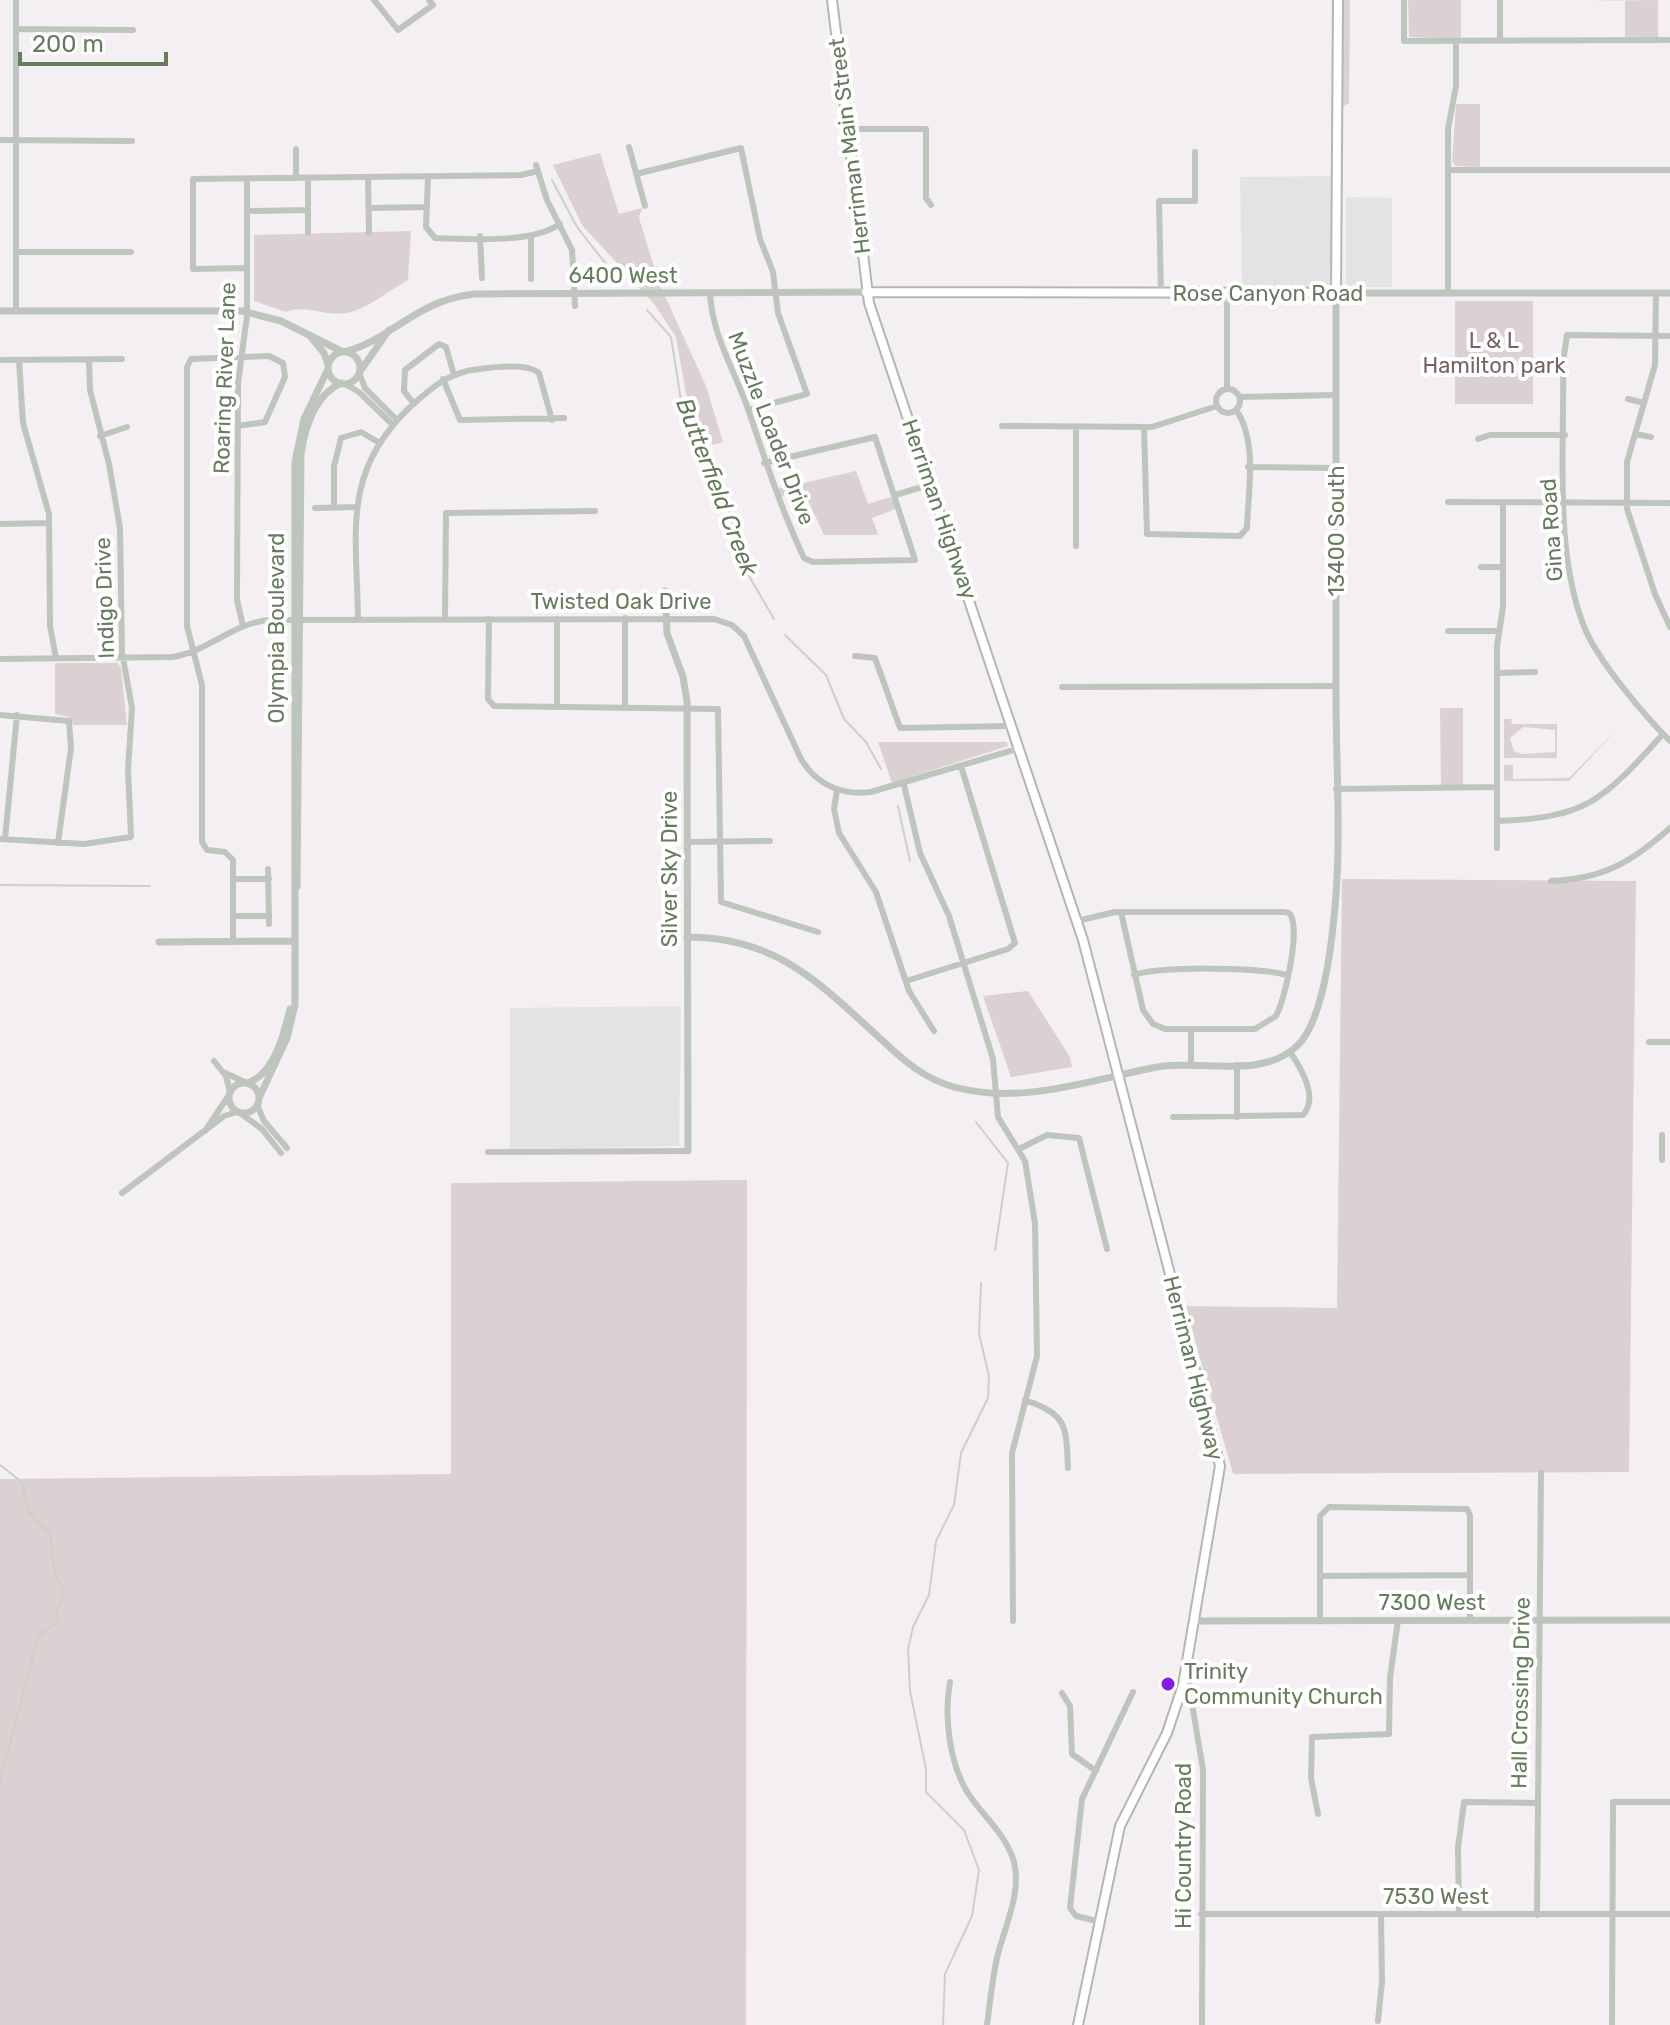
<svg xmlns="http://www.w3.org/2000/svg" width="1670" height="2025" viewBox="0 0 1670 2025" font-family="Rubik,sans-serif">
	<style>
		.built { fill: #e4e3e3 }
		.green { fill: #dbd0d2; fill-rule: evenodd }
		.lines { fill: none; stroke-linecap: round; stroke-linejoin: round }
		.stream { stroke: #cad2c4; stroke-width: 2 }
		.secondary-casing { stroke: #b1b9ae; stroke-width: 12 }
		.minor { stroke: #bec5bc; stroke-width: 6 }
		.tertiary { stroke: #bec5bc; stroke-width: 7 }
		.secondary { stroke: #fff; stroke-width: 8 }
		.poi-dot { fill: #8619eb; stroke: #fff; stroke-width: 3 }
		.labels { text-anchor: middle; stroke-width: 8; stroke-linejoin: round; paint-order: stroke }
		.street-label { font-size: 22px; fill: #667c5d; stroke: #fff }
		.park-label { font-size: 22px; fill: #796361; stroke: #fff }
		.poi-label { font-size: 22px; fill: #667c5d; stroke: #fff; text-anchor: start }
		.water-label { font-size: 24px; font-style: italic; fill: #667958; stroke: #fff }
	</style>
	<rect width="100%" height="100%" fill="#f4eff3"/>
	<path class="built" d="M1333,176L1331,289L1242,287L1240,177Z
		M1346,197L1392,198V287H1352L1346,284Z
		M681,1006L679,1146L510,1149V1008Z"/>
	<path class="green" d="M1343,0H1350L1349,103L1343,106Z
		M1408,0H1461V39L1409,37Z
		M1658,0V38L1625,37V1H1586Z
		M1456,104H1480V167L1456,166L1452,162Z
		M600,153L619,214L642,208L639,218L659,283L706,386L723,442L713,445L686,394L676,337L655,305L582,225L553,165Z
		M411,231L408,280C391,289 366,310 347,313C325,317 306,304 286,312L254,301V235Z
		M1455,301H1533V404H1455Z
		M856,471L868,504L891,497L896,509L872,518L878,534L874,535H824L802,487L780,497L777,489Z
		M55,663H118L121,668L127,725H74L68,717L55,714Z
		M1440,708H1463V786H1441Z
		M1504,719H1511L1512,724H1557V758H1504ZM1523,727L1555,730V752L1523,754L1514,751L1510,738Z
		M1619,727L1569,781H1504V765H1513V779L1569,778Z
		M878,742H1007L1008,746L892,783Z
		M1342,879L1636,881L1629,1472L1233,1474L1185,1306L1337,1308Z
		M1028,991L1070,1057L1072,1067L1011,1077L983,996Z
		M747,1180L746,2025H0V1479L451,1474V1183Z"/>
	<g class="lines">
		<path class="stream" d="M552,180L577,227L617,278
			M647,310L671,337L683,413L704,457L717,474L749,576L774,619
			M785,635L826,675L844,719L866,742L881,769
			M898,806L910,861
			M0,885L150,886
			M976,1122L1008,1163L995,1250
			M0,1465L22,1482L28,1511L50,1534L55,1575L65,1592L56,1613L60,1620L41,1634L35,1649L0,1781
			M943,2025L945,1974L972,1916L979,1870L964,1830L926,1792V1769L910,1691L908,1649L913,1627L929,1595L936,1541L954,1505L961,1453L988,1398L989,1376L979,1334L981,1283"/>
		<g class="secondary-casing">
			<path id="secondary" d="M832,0L869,303L1083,940L1220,1466L1183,1685L1167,1733L1120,1826L1078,2025
				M866,292L1336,293L1338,0"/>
		</g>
		<path class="minor" d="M16,0V311
			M374,0L398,30L433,5L429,0
			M1404,0V41L1670,40
			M1500,0V41
			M16,29L133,30
			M846,129H926V198L931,205
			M0,140L132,141
			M629,147L645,206
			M296,149V178
			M536,165L547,200L572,250L575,306
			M1448,170H1670
			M636,174L741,148L760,239L773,272L778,313L807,394L748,410
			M428,176L426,227L435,238C471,239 531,244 560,224
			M368,177L369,233
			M308,178V233
			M369,208L427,207
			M247,211L308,210
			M480,236L482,278
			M531,237V279
			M17,252H131
			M247,268L193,269V179L521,175L538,171
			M710,293C712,335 734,369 748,409C765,459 781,509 804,558L813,562L915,560L875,437L764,463
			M1161,293L1159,201H1195V152
			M1448,293V129L1456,86V41
			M1656,293L1655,365L1627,462V509L1655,594L1670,627
			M1670,336L1567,335L1563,362C1565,446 1553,550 1585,629C1599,662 1644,715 1670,741
			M0,360L122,359
			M19,360L23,423L49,514L50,626L56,658
			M359,373L365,388L397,420
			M443,379L460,420L564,418
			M345,384L359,392L393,425
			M1216 401a12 12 0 1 1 24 0a12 12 0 1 1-24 0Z
			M1227,389V293
			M1240,397L1336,395
			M1628,399L1644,403
			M414,404L404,391L405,370L439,344L446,347L454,375
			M1002,426L1152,427L1217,406
			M1144,427L1147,534L1240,536L1247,528C1248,492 1258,441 1236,410
			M1076,428V546
			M1635,434L1651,437
			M100,436L127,427
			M1478,439L1490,435H1565
			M1248,467L1336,468
			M895,495L932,484
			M1448,502L1670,503
			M334,507V466L341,438L361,432L378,442
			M315,508L357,507
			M0,524L49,523
			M1481,567H1503
			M625,618V706
			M358,619C357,532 341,473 410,407C431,388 449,372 479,369C493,367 528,363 539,373L552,420
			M445,619L446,513L595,511
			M489,619L488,699L494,706L718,709L721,902L818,932
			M557,619V706
			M243,626L237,600L238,383L247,316V179
			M1448,631H1499
			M855,656L875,658L900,728L1012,726
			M0,659L172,657C207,652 233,623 269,620L714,619L732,625L744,636L801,759C816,784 841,796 871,792L1020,748
			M1497,673L1535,672
			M1062,687L1336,686
			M0,715L69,721L71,748L58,843
			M904,785L920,853L949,916L993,1059L998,1117L1025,1161L1035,1223L1037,1356L1012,1453L1013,1621
			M1336,789L1497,787
			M837,790L834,809L839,833L876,892L909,991L934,1031
			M1497,821C1588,818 1604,799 1663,734
			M0,839L84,844L131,837L128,769L132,708L122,652L120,528L109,464L90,390L89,360
			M5,839L17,715
			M687,842L770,841
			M1497,848V646L1503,607V503
			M268,869L269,924
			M233,879H269
			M1551,881C1603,879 1632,862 1670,828
			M233,916H269
			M1077,921L1115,912H1284L1289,913C1302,925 1285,1000 1276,1016L1255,1029H1165L1153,1024L1143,1010L1121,912
			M233,941V860L225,852L207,850L202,842V685L187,626V367L191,359L269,356L283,363L285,377L265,422L238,426
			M1134,975C1161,966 1259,967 1287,975
			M906,981L1008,949L1015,943L961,766
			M1649,1042H1670
			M214,1061L226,1076L230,1092
			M1191,1065V1029
			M1237,1065V1117
			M223,1072L247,1083
			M257,1105L264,1121L287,1148
			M240,1113L262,1129L281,1153
			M1173,1117L1303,1115C1319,1098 1301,1068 1290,1052
			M205,1131L229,1095
			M1019,1149L1047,1135L1079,1138L1107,1249
			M488,1152L688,1151
			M1662,1160V1135
			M122,1193L224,1116L237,1112
			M1025,1400C1068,1415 1066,1426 1068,1468
			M1320,1576L1470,1575
			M1320,1621V1516L1329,1507L1467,1509L1470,1515V1620
			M1187,1673L1203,1770L1202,2025
			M950,1682C944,1715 949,1760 966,1790C981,1815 1006,1833 1014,1862C1022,1893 1004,1928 997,1958C992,1980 990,2003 987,2025
			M1062,1693L1070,1706L1072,1754L1096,1771
			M1318,1814L1311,1778L1312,1737L1389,1734L1390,1678L1398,1620
			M1201,1914H1670
			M1459,1914L1458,1848L1464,1802L1537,1803
			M1537,1915L1541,1473
			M1101,1922L1076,1916L1070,1908L1082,1799L1133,1692
			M1378,2021L1382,1981L1381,1914
			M1612,2024L1613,1802H1670"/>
		<path class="tertiary" d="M0,311H242L281,321L343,352
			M309,335L324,353L328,365
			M328 368a16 16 0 1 1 32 0a16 16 0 1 1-32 0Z
			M344,352C392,340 414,301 474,294L866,292
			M361,370L389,330
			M665,591L667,633L683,677L687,701L688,1151
			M297,887L301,454C305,427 315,395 341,383
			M687,937C778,937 820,984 883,1041C904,1061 925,1079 954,1087C1021,1105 1087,1081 1152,1068C1198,1058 1260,1081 1297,1046C1322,1023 1331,950 1334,917C1342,844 1336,768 1336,695C1336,561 1336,427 1336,293H1670
			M159,942L295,941
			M229 1098a15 15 0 1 1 30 0a15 15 0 1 1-30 0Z
			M247,1083C274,1075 284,1034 290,1009
			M259,1098L287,1038L295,1005V462L304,419L328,369
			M1194,1621L1670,1620"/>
		<use href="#secondary" class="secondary"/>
	</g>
	<circle class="poi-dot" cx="1168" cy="1684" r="8"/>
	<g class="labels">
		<g class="street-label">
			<text transform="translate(849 146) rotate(-97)" y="8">Herriman Main Street</text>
			<text x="623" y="283">6400 West</text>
			<text x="1268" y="301">Rose Canyon Road</text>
			<text transform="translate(224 378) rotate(-88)" y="8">Roaring River Lane</text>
			<text transform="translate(772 428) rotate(69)" y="8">Muzzle Loader Drive</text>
			<text transform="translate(940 509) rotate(71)" y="8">Herriman Highway</text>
			<text transform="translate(1551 530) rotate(-94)" y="8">Gina Road</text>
			<text transform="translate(1336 531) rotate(-90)" y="8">13400 South</text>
			<text transform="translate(104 598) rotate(-92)" y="8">Indigo Drive</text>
			<text x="621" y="609">Twisted Oak Drive</text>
			<text transform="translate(276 628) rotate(-90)" y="8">Olympia Boulevard</text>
			<text transform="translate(669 869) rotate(-90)" y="8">Silver Sky Drive</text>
			<text transform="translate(1194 1368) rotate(76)" y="8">Herriman Highway</text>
			<text x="1432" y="1610">7300 West</text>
			<text transform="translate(1520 1693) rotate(-89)" y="8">Hall Crossing Drive</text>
			<text transform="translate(1183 1846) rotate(-90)" y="8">Hi Country Road</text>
			<text x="1436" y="1904">7530 West</text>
		</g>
		<g class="park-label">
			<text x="1494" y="348">L &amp; L<tspan x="1494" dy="25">Hamilton park</tspan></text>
		</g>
		<g class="poi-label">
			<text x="1184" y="1679">Trinity<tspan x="1184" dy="25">Community Church</tspan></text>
		</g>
		<g class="water-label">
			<text transform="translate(717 487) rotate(69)" y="8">Butterfield Creek</text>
		</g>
	</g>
	<path d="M20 52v12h146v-12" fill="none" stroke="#667c5d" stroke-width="4"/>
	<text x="32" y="52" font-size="24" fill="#667c5d" stroke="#ffffff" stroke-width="6" paint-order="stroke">200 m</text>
</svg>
